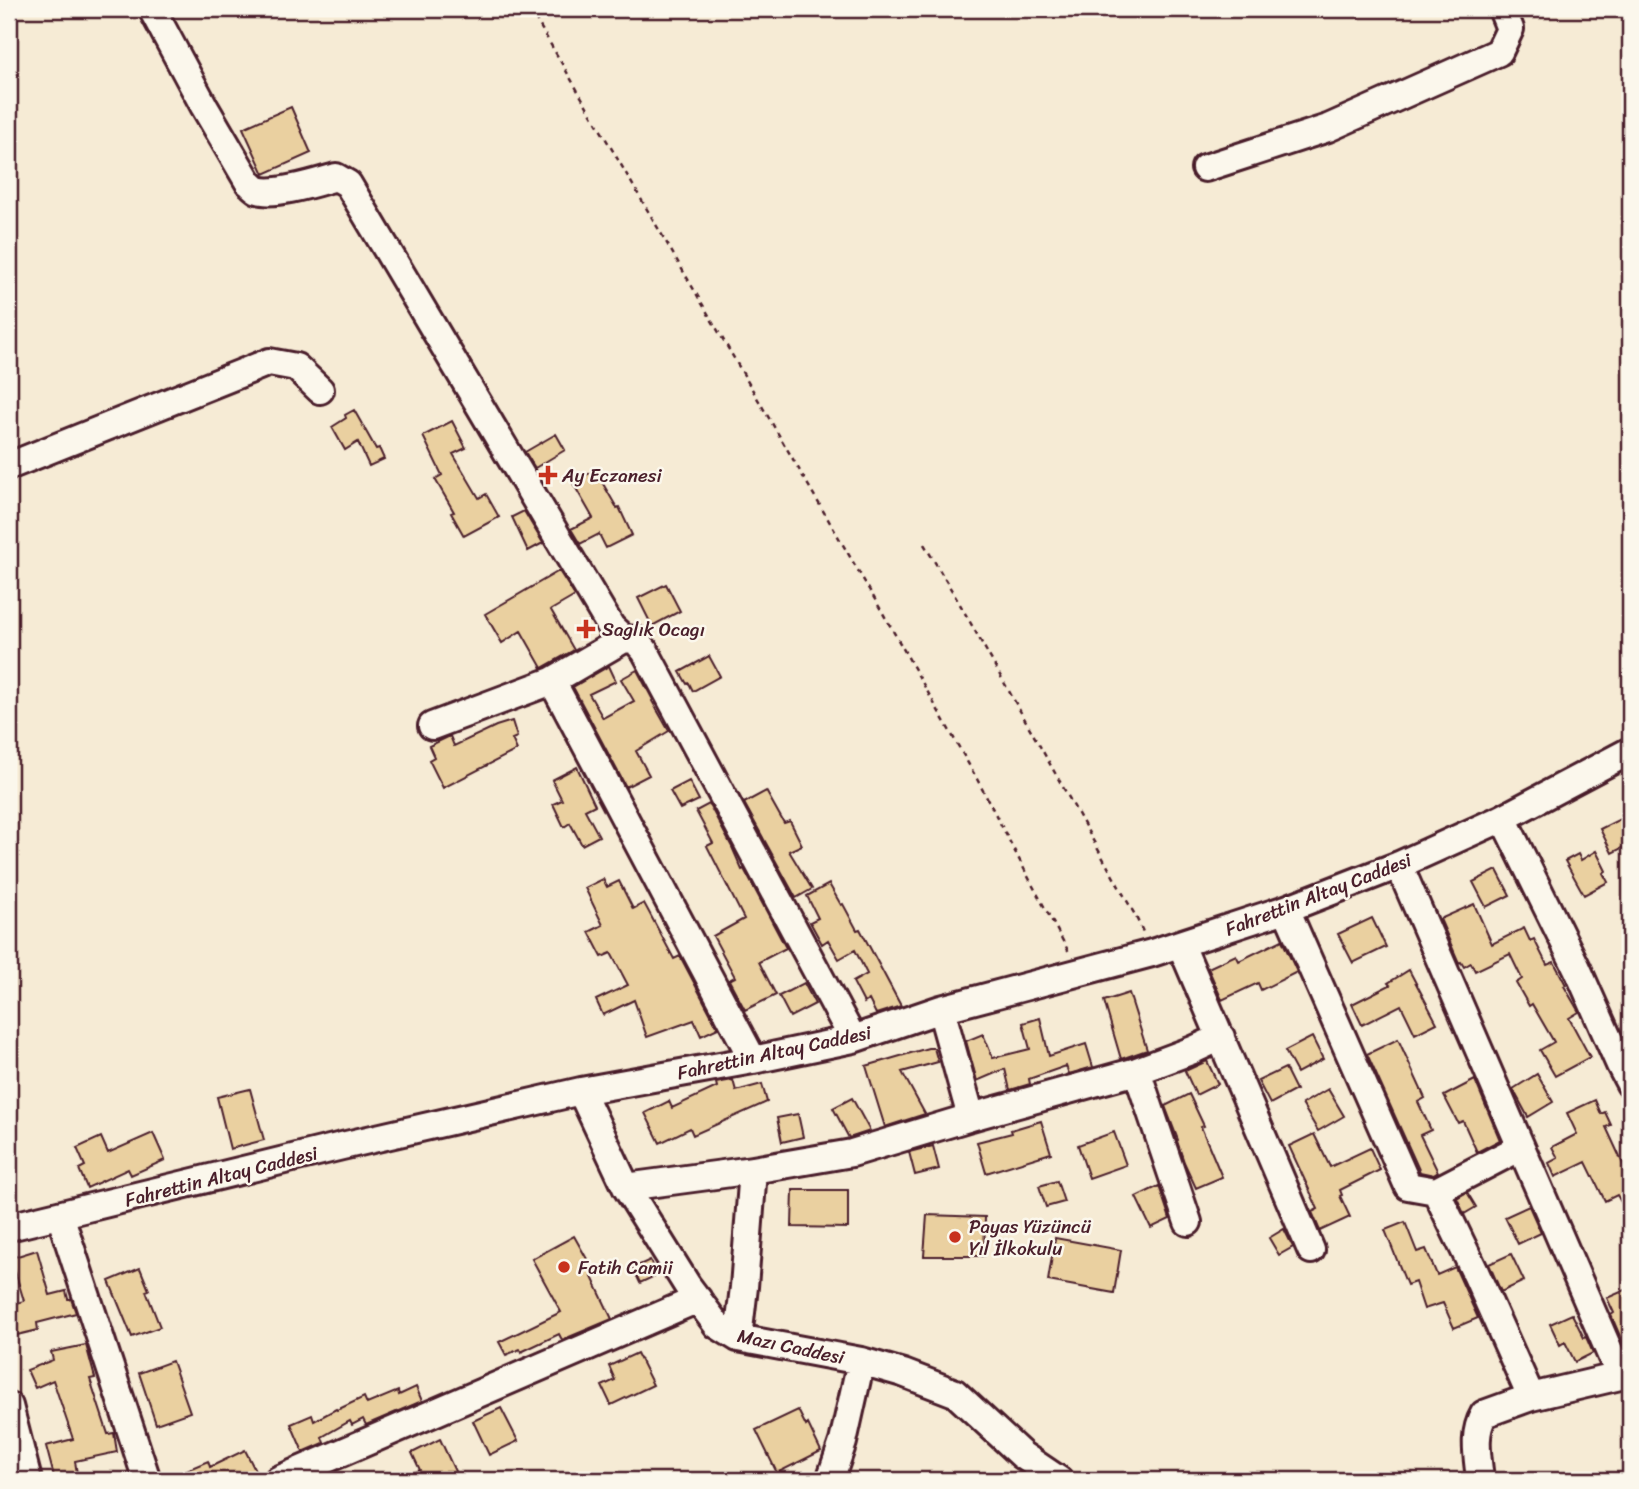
<svg xmlns="http://www.w3.org/2000/svg" width="1639" height="1489" viewBox="0 0 1639 1489" font-family="Sriracha,sans-serif">
	<style>
		.building { fill: #ead0a0; stroke: #4a1f2b; stroke-width: 2 }
		.lines { fill: none; stroke-linecap: round; stroke-linejoin: round }
		.minor-casing { stroke: #4a1f2b; stroke-width: 32 }
		.path { stroke: #4a1f2b; stroke-width: 2.5; stroke-dasharray: 5 5; stroke-linecap: butt }
		.minor { stroke: #fbf7ec; stroke-width: 26 }
		.poi-dot { fill: #c8321e; stroke: #fbf7ec; stroke-width: 2.5 }
		.labels { text-anchor: middle; stroke-width: 5; stroke-linejoin: round; paint-order: stroke }
		.poi-label { font-size: 19px; fill: #4a1f2b; stroke: #fbf7ec; text-anchor: start }
		.street-label { font-size: 19px; fill: #4a1f2b; stroke: #fbf7ec }
	</style>
	<rect width="100%" height="100%" fill="#f6ebd5"/>
	<filter id="ink" filterUnits="userSpaceOnUse"><feTurbulence type="fractalNoise" baseFrequency=".0143" numOctaves="2"/><feDisplacementMap in="SourceGraphic" scale="14" xChannelSelector="R" yChannelSelector="G"/><feConvolveMatrix kernelMatrix="1 2 1 2 8 2 1 2 1" color-interpolation-filters="sRGB"/></filter>
	<g filter="url(#ink)">
		<path class="building" d="M291,107L311,153L264,174L243,128Z
			M354,410L376,449L379,448L384,459L369,466L358,442L345,450L332,427L346,418L345,415Z
			M452,421L466,448L453,454L479,498L486,494L499,517L464,536L451,513L454,512L435,479L442,475L423,436Z
			M556,434L565,450L535,468L525,452Z
			M595,470L617,508L619,507L632,535L606,548L599,534L580,544L571,529L593,518L573,483Z
			M524,511L543,543L528,551L512,517Z
			M559,571L575,596L551,610L574,650L542,668L521,631L502,643L485,614Z
			M666,584L680,611L652,626L638,598Z
			M709,656L720,676L693,691L689,683L687,684L680,672Z
			M609,666L616,681L589,694L603,718L634,701L621,679L637,670L653,700L652,701L669,731L636,751L649,775L626,787L573,687Z
			M512,721L517,737L512,739L517,750L443,788L429,760L434,757L429,746L450,736L454,746L496,726Z
			M577,767L595,805L585,810L599,836L582,845L570,823L564,827L553,804L562,800L552,780Z
			M689,781L699,800L680,809L670,791Z
			M766,791L784,823L790,821L802,845L789,851L812,889L796,898L744,803Z
			M709,804L732,847L742,870L744,869L786,948L759,962L776,995L745,1010L729,980L735,977L713,936L744,919L707,846L713,843L696,811Z
			M1624,817L1630,830V844L1612,853L1600,829Z
			M1596,851L1606,871L1603,873L1608,882L1584,895L1565,861L1578,854L1581,860Z
			M1497,870L1510,895L1486,907L1473,882Z
			M603,879L607,887L619,881L633,909L644,903L674,959L680,956L718,1028L701,1036L694,1020L647,1037L634,1000L603,1015L596,1000L628,985L611,953L602,957L589,932L603,925L585,888Z
			M829,884L841,905L843,904L857,930L860,929L901,1006L876,1014L869,1000L864,1003L853,982L867,974L855,950L839,959L828,940L822,944L810,922L818,918L807,896Z
			M1474,904L1492,944L1524,928L1530,941L1534,939L1547,965L1554,962L1566,985L1564,986L1579,1012L1569,1018L1590,1057L1555,1076L1540,1050L1554,1042L1532,1004L1529,1006L1516,983L1522,979L1510,954L1475,971L1471,963L1464,967L1461,962L1459,963L1440,919Z
			M1372,918L1386,947L1353,963L1338,934Z
			M1282,940L1297,972L1261,990L1258,983L1222,1000L1208,968L1236,955L1239,961Z
			M1409,970L1437,1023L1415,1034L1401,1005L1362,1025L1352,1004L1390,985L1388,983Z
			M804,983L815,1004L790,1017L779,996Z
			M1129,993L1147,1050L1121,1059L1104,1001Z
			M1040,1018L1049,1056L1086,1044L1093,1067L1069,1074L1066,1066L1029,1079L1030,1084L1010,1090L1005,1069L977,1081L966,1041L983,1034L993,1058L1030,1049L1023,1023Z
			M1312,1037L1323,1059L1297,1073L1285,1051Z
			M1398,1039L1425,1098L1418,1102L1431,1130L1420,1135L1438,1172L1434,1175L1420,1172L1367,1054Z
			M928,1048H934L938,1062L902,1072L925,1114L885,1127L866,1066Z
			M1207,1061L1218,1084L1196,1095L1185,1071Z
			M1285,1068L1296,1090L1270,1104L1258,1081Z
			M1537,1074L1553,1102L1528,1117L1513,1089Z
			M733,1080L736,1091L762,1084L767,1102L693,1135L690,1128L660,1143L645,1113L669,1101L672,1108L717,1087L716,1083Z
			M1475,1080L1500,1140L1477,1152L1463,1121L1458,1123L1444,1096Z
			M250,1089L264,1140L230,1149L217,1097Z
			M1328,1089L1344,1116L1318,1131L1302,1104Z
			M1189,1094L1204,1126L1201,1127L1222,1177L1196,1188L1184,1162L1177,1141L1178,1140L1165,1106Z
			M852,1098L870,1131L849,1138L833,1108Z
			M1595,1100L1601,1114L1605,1112L1611,1125L1606,1127L1630,1179V1218L1617,1195L1605,1201L1586,1162L1555,1177L1549,1163L1558,1158L1552,1147L1577,1134L1567,1113Z
			M798,1114L803,1137L782,1142L777,1118Z
			M1041,1121L1051,1153L986,1173L977,1142L1012,1133L1011,1130Z
			M1114,1132L1126,1165L1089,1178L1078,1145Z
			M153,1133L165,1160L131,1175L128,1169L87,1188L79,1169L85,1166L77,1148L101,1137L108,1153Z
			M1314,1134L1330,1167L1370,1148L1380,1170L1340,1190L1342,1195L1340,1196L1350,1217L1320,1231L1312,1212L1318,1209L1289,1146Z
			M933,1146L939,1169L915,1175L909,1152Z
			M1057,1181L1064,1202L1046,1207L1039,1186Z
			M1159,1186L1170,1219L1151,1228L1136,1197Z
			M793,1190H848V1228L792,1227Z
			M1467,1192L1476,1207L1464,1214L1457,1198Z
			M1529,1206L1541,1233L1518,1244L1505,1217Z
			M927,1215L985,1217L984,1256H924Z
			M1405,1222L1417,1252L1426,1249L1437,1275L1455,1267L1478,1318L1454,1328L1443,1303L1424,1309L1415,1282L1407,1285L1385,1230Z
			M1284,1229L1293,1247L1279,1255L1269,1238Z
			M574,1236L596,1275L592,1277L612,1319L562,1340L559,1334L521,1352L520,1349L506,1355L499,1342L561,1312L532,1259Z
			M1055,1238L1121,1250L1114,1293L1048,1281Z
			M37,1250L50,1295L66,1291L68,1299H71L76,1313L37,1323L38,1330L9,1337V1305L24,1301L11,1258Z
			M1511,1254L1524,1281L1501,1292L1489,1264Z
			M650,1260L657,1275L640,1283L633,1268Z
			M140,1268L149,1290L146,1291L160,1327L132,1337L109,1281Z
			M1630,1288V1357H1629L1611,1315L1614,1313L1607,1298Z
			M1572,1314L1584,1338L1586,1337L1593,1353L1575,1362L1565,1342L1560,1345L1550,1324Z
			M86,1345L95,1378L90,1379L108,1434L114,1433L117,1452L75,1461L78,1480H55L46,1446L73,1439L53,1380L35,1388L27,1370L53,1360L51,1352Z
			M637,1353L653,1385L611,1405L602,1386L615,1380L609,1366Z
			M172,1361L190,1412L156,1424L139,1373Z
			M416,1387L422,1401L366,1425L363,1419L352,1425L350,1421L322,1437L324,1443L303,1452L291,1424L312,1415L314,1421L336,1409L337,1410L364,1397L367,1404L398,1391L399,1395Z
			M501,1408L518,1441L489,1455L473,1421Z
			M798,1410L806,1426L808,1424L821,1451L777,1473L756,1430Z
			M440,1439L459,1480H398L420,1470L412,1453Z
			M245,1450L260,1480H163L208,1461L210,1467Z"/>
		<g class="lines">
			<g class="minor-casing">
				<path id="minor" d="M152,9L204,106L249,183C251,184 255,189 258,190C275,196 318,182 336,177L348,184L611,627L624,639L635,640L645,651L853,1039
					M1205,168L1328,128L1499,52L1510,29L1502,9
					M9,466L269,362L296,367L320,390
					M552,681L753,1060
					M432,726L552,681L624,639
					M1503,818L1577,968L1620,1065L1630,1084
					M1399,865L1620,1376
					M1286,909L1408,1186L1436,1191L1476,1274L1531,1397
					M1181,945L1311,1250
					M941,1009L971,1117
					M1137,1071L1188,1222
					M581,1091L626,1187L687,1285L717,1325L738,1338L861,1361L903,1373L955,1393L1022,1455L1059,1480
					M626,1187L753,1170L852,1153L971,1117L1137,1071L1193,1050L1221,1037
					M1436,1191L1521,1147
					M60,1215L147,1480
					M9,1227L342,1146L581,1091L753,1060L853,1039L941,1009L1152,953L1286,909L1399,865L1503,818L1630,751
					M738,1338L744,1287L753,1170
					M9,1406L28,1480
					M278,1480L698,1299
					M830,1480L843,1442L861,1361
					M1480,1480C1478,1457 1472,1435 1484,1414L1531,1397L1620,1376L1630,1372"/>
			</g>
			<path class="path" d="M530,9L884,615L977,779L1033,886L1070,954
				M924,544L961,606L1135,915L1144,934"/>
			<use href="#minor" class="minor"/>
		</g>
	</g>
	<g class="poi-dot">
		<path d="M544.5 464.5h7v7h7v7h-7v7h-7v-7h-7v-7h7z"/>
		<path d="M582.5 618.5h7v7h7v7h-7v7h-7v-7h-7v-7h7z"/>
		<circle cx="955" cy="1237" r="7"/>
		<circle cx="564" cy="1267" r="7"/>
	</g>
	<g class="labels">
		<g class="poi-label">
			<text x="562" y="482">Ay Eczanesi</text>
			<text x="602" y="636">Saglık Ocagı</text>
			<text x="969" y="1233">Payas Yüzüncü<tspan x="969" dy="22">Yıl İlkokulu</tspan></text>
			<text x="578" y="1274">Fatih Camii</text>
		</g>
		<g class="street-label">
			<text transform="translate(1318 894) rotate(-21)" y="7">Fahrettin Altay Caddesi</text>
			<text transform="translate(774 1052) rotate(-12)" y="7">Fahrettin Altay Caddesi</text>
			<text transform="translate(221 1176) rotate(-14)" y="7">Fahrettin Altay Caddesi</text>
			<text transform="translate(791 1346) rotate(12)" y="7">Mazı Caddesi</text>
		</g>
	</g>
	<rect width="1639" height="1489" fill="none" stroke="#fbf7ec" stroke-width="35"/>
	<rect x="18" y="18" width="1604" height="1454" fill="none" stroke="#4a1f2b" stroke-width="2.5" filter="url(#ink)"/>
</svg>
